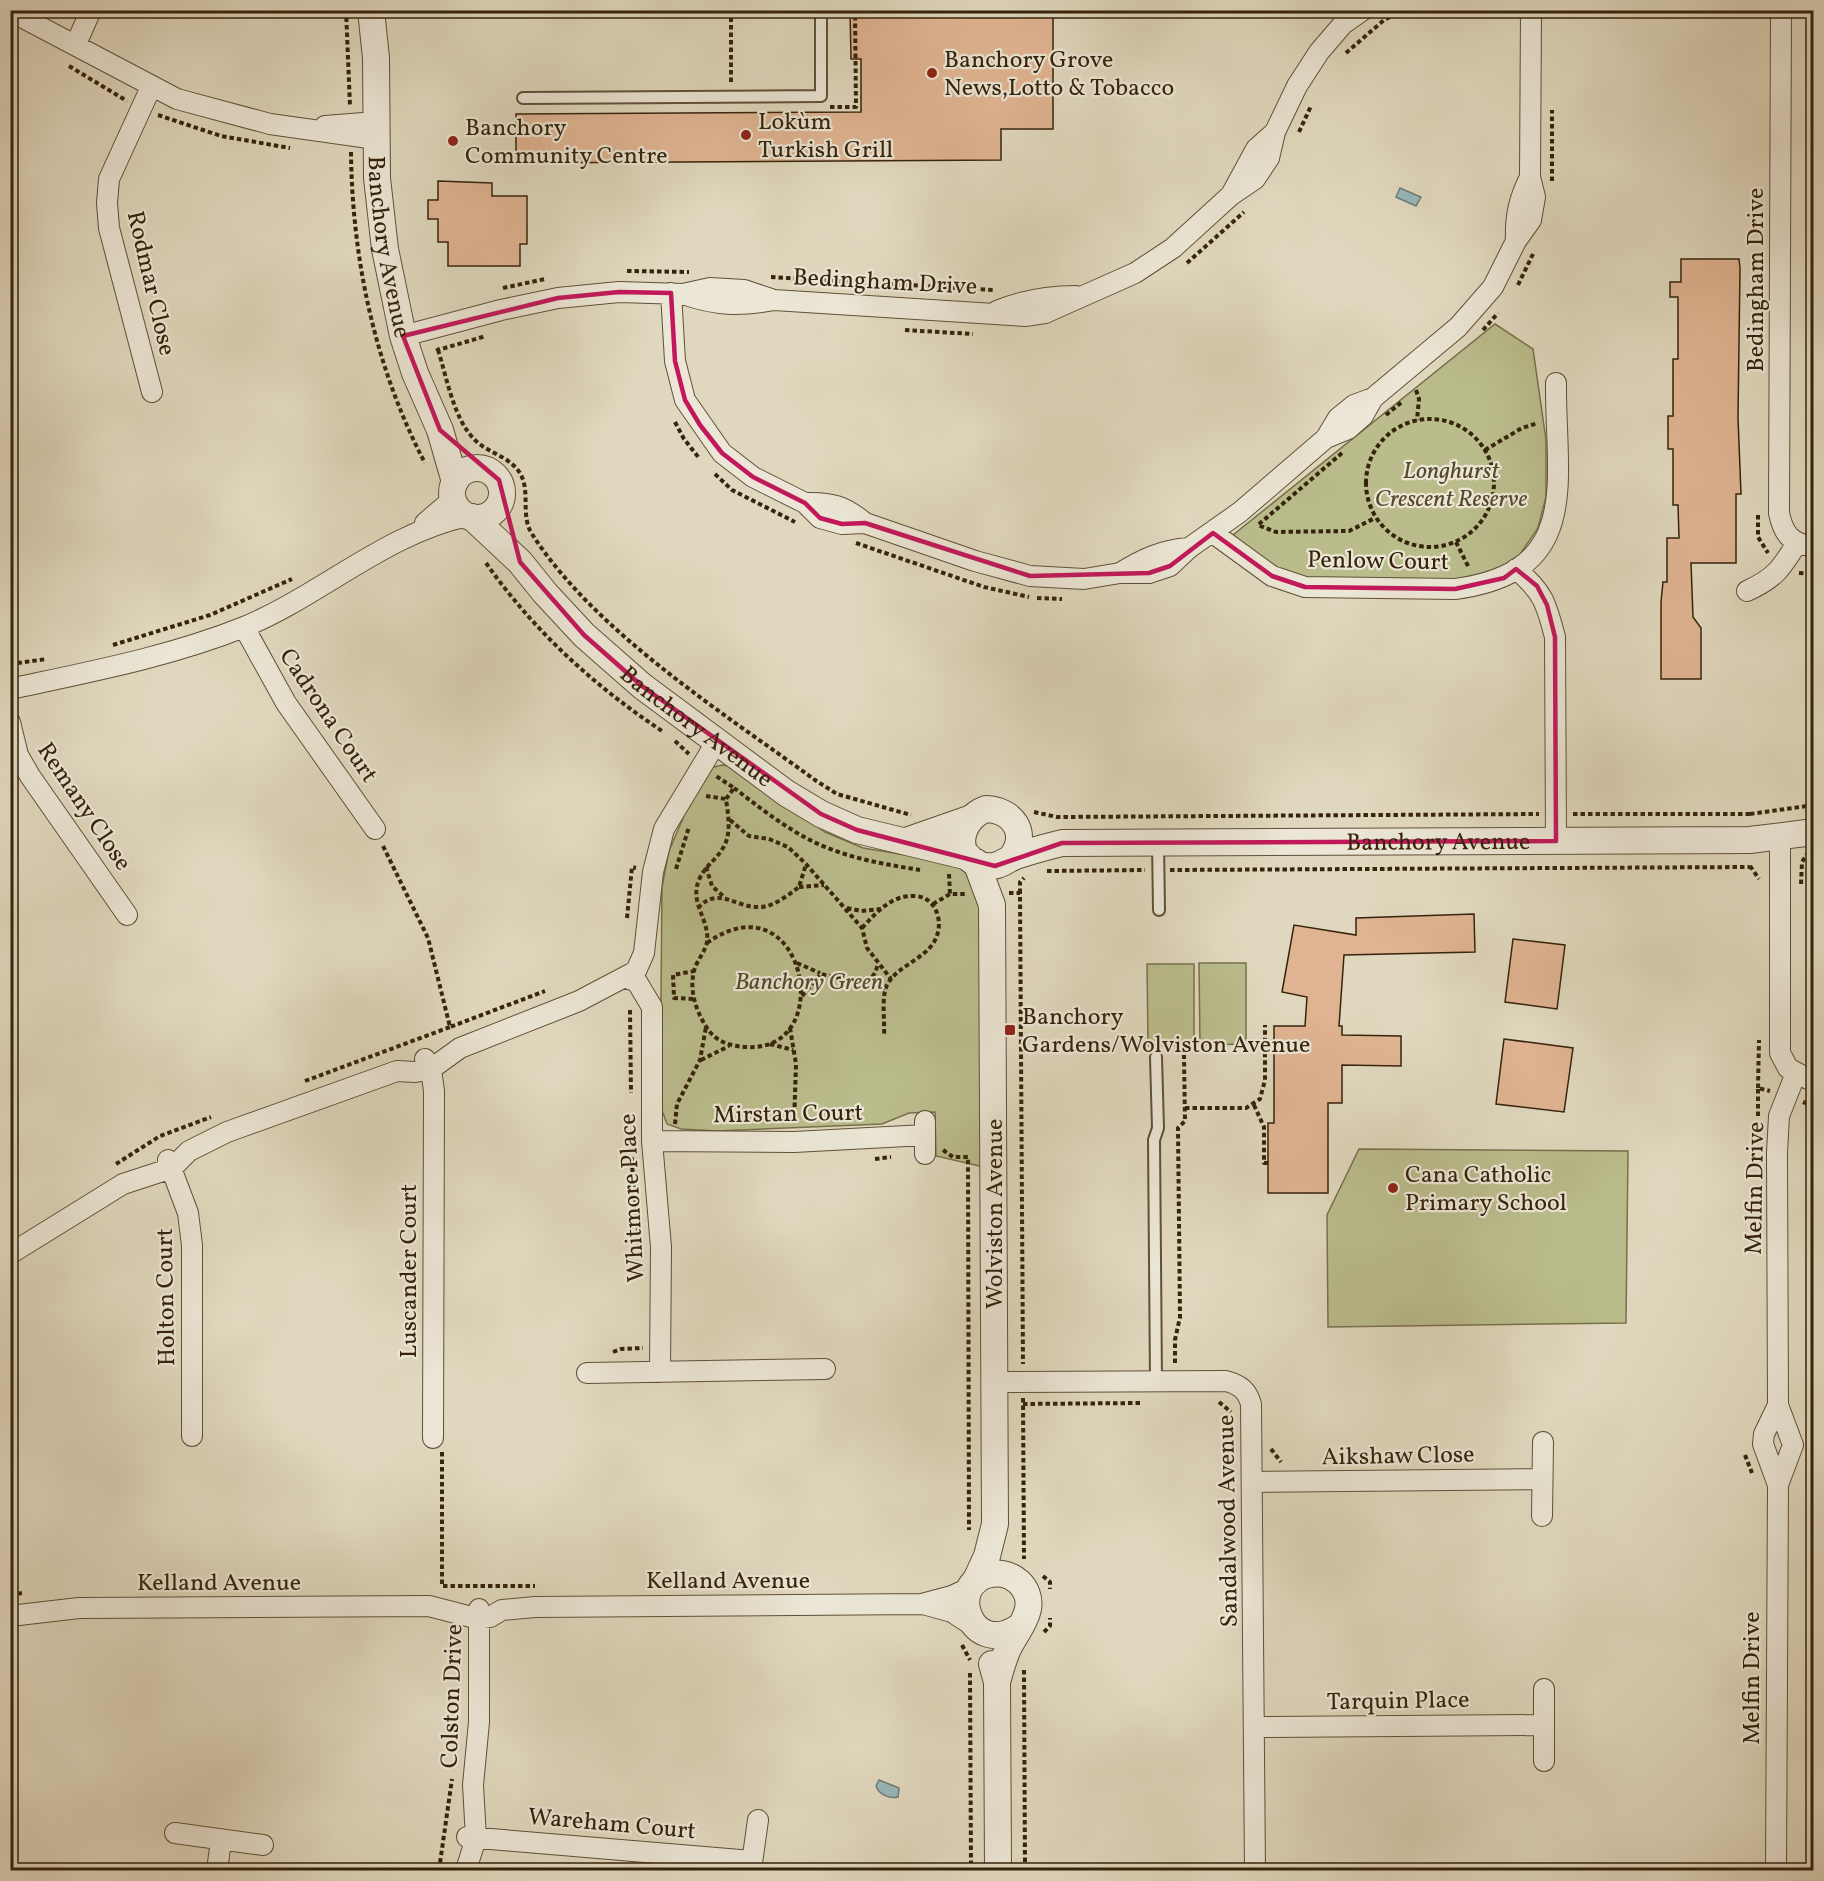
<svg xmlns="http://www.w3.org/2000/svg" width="1824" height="1881" viewBox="0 0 1824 1881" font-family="Vollkorn,serif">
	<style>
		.green { fill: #babc8c; stroke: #78704c; stroke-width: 1.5 }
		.water { fill: #97b8bb; stroke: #707c75; stroke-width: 1.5 }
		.building { fill: #e0b492; stroke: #35230b; stroke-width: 1.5 }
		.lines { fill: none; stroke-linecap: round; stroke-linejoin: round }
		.service-casing { stroke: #605038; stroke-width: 14 }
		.minor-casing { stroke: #605038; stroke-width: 22 }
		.tertiary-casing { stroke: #605038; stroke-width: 28 }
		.path { stroke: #35230b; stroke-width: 4; stroke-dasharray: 4.5 3; stroke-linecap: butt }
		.service { stroke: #ebe6d5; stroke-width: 10 }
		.minor { stroke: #ebe6d5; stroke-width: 20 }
		.tertiary { stroke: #ebe6d5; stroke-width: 26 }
		.marked { fill: none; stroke: #c2185b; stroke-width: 4.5; stroke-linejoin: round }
		.poi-dot { fill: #8f2418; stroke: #ebe6d5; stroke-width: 2 }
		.labels { text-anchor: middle; stroke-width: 4.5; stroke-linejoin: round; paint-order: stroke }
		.poi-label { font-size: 24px; fill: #35230b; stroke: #ebe6d5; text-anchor: start }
		.street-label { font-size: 24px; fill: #35230b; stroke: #ebe6d5 }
		.park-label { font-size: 24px; font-style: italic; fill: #56492b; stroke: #ebe6d5 }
	</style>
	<rect width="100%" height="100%" fill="#e0d8be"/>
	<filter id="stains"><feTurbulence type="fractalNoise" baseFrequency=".00333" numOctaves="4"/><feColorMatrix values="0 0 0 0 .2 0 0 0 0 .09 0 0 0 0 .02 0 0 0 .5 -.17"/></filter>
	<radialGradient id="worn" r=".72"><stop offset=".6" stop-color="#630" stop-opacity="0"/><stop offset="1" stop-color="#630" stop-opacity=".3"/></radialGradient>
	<path class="green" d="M1495,324L1533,349L1546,440V497L1538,528L1519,556L1494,574L1459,579H1303L1273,567L1233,535Z
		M722,765L736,767L825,832L863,848L961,864L984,906V1167L936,1156L935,1112L909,1113L882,1124L716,1131L681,1129L667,1124L660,1105L662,887L669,851L695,790L710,768Z
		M1199,963H1246V1044L1200,1045Z
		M1147,964H1194V1045L1148,1046Z
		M1359,1149L1628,1151L1626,1323L1328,1327L1327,1215Z"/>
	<path class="water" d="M1400,188L1421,197L1416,206L1396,197Z
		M879,1780L899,1788L898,1797C890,1799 879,1795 876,1786Z"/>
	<path class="building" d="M850,10H1053V129H1001V160L516,163V114L861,112V59H851Z
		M438,181L492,183V196H527V244H520V266H448V242H438V219H428V200H438Z
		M1681,259H1739L1740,268L1738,418L1741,494H1736V563H1691L1693,617L1701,628V679H1661V602L1663,582H1667V538H1679L1678,505H1673V449H1668V416H1673V359H1678V297H1670V282H1681Z
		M1474,914L1475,952L1344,955L1339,1026H1342V1035L1401,1036V1066L1342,1065V1103H1328V1193H1268V1123H1274V1026H1305L1307,997L1282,992L1294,925L1356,935V918Z
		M1513,939L1565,945L1557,1009L1505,1002Z
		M1504,1039L1573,1048L1564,1112L1496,1104Z"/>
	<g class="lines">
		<g class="service-casing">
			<path id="service" d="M523,98L821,96V10
				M1158,843L1159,910
				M1156,1381L1154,1140L1158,1128L1156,1057"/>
		</g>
		<g class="minor-casing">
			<path id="minor" d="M1781,10L1779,513C1783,533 1791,545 1814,546
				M10,11L177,99L270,124L376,139
				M76,44L91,10
				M151,87L109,179L107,203L109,228L152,392
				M325,126L376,122
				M1232,193L1256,149L1275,132
				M1516,241C1515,216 1519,199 1530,177
				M671,293L675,361L685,400L722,453L753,477L805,503L820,518L842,524L865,523L975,561L1030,576L1084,579L1120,573H1149L1170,566L1189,548L1240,512L1326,438L1338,418L1354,405L1373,398
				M683,294C717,306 739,306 774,300L1025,316L1045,313L1135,273L1173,248L1230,196L1255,179L1269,158L1275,132L1297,86L1319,52L1343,24L1363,10
				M997,311C1023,300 1047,296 1076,296
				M403,336L501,310L558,298L619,292L683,294L710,288L744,290L771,299
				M1326,438L1348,429L1363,416L1373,398L1458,327L1493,287L1516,241L1531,220L1535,197L1530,177L1531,10
				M805,503C831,502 845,506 865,523
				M425,523L453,499
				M1213,533L1272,576L1305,587L1455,589C1584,572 1555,480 1556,383
				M1516,569C1544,593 1546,603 1555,637L1556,841
				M1120,573C1143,559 1161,550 1189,548
				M1747,591C1775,578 1781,569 1797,543
				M244,627L286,703L375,829
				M10,689C89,672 169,657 244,627C320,596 386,533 468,516
				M10,722L18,755L30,776L127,915
				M1780,838V1053L1788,1068L1814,1082
				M627,978L637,982L652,1007V1141L661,1247L660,1372
				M425,1059L431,1069L434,1091L433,1438
				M652,1141L794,1142L925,1135
				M925,1154V1121
				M168,1160L188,1213L192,1245V1436
				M10,1254L123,1184L172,1168L189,1151L227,1132L397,1071L415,1072L431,1069L460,1048L579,1001L636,971L644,953L653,872L664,829L717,741
				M587,1373L825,1369
				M994,1382L1226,1381C1240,1385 1247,1390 1251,1404L1255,1870
				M1253,1482L1542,1479
				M1778,1485L1763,1444L1764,1434L1778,1405
				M1542,1516L1543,1442
				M923,1604L952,1612L975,1627
				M10,1616L79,1608L429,1606L479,1619L490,1617L502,1610L535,1607L922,1604L952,1596L971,1587
				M1254,1727L1543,1725
				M1544,1761V1689
				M175,1833L263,1845
				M467,1837L752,1861
				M217,1870L221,1841
				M466,1870L476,1838L473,1785L479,1722V1609
				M751,1870L758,1820
				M1776,1870L1778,1485L1793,1445L1778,1405L1777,1153L1779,1116L1796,1073"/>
		</g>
		<g class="tertiary-casing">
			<g id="tertiary">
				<path id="s1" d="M371,10L376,58L377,178L385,249L403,336L415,373L440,430L455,482"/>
				<circle cx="477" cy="493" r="25"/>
				<path id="s2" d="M472,517L520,562L545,593L584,635L642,686L786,793L821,814L857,830L969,857"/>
				<path d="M906,841L969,819"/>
				<path id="s3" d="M1012,857C1029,833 1013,810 986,809C958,819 951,860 985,866C999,868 1005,860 1016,856C1031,851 1046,847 1062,843L1750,840L1814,832"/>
				<path d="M975,1582L987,1556L995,1524L992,905L976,862"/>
				<path d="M992,1664L997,1682L998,1870"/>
				<path d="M997,1682C1000,1671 1003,1661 1007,1651C1013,1637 1025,1624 1028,1609C1032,1588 1012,1570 991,1574C944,1582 970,1660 1019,1627"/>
			</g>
		</g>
		<path class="path" d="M346,10L350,106
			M731,10V83
			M1346,53L1384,20L1403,10
			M69,66L127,101
			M830,107H856L855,10
			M158,115L221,136L290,148
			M1299,132L1311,106
			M351,152C352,258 375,368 425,463
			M1552,181V110
			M1187,263L1244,212
			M627,271L689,272
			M771,277L994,290
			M1518,285L1533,254
			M503,288L545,279
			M905,330L973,334
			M1483,330L1498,313
			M437,348L438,350L486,336
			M438,350C447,378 454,421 476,441C490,454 509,456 520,473C531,492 520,515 532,534C594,631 722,712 815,780L837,794L911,815
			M1416,390L1419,399L1417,420
			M1386,415L1403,401
			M1366 483a64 64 0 1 1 128 0a64 64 0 1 1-128 0Z
			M675,422L684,439L699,458
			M1485,450L1522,428L1538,423
			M1342,453L1258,525L1276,532L1349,531L1375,518
			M715,474L732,490L795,522
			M1758,515V537L1768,553
			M1456,542L1469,568
			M856,543L984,587L1029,597
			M486,563C534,631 593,685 662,731
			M1799,573L1814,574
			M1037,598L1062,599
			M113,645L210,615L292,579
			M10,664L47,659
			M675,741L689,754
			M734,788C759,807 784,827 812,841C846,858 883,864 920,870
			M706,796L726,799
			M1034,812L1057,817L1539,814
			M1573,814H1750
			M1750,814L1814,805
			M730,820L749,836L769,839L788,847L806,864L862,928L867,948L891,979
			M383,846L428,938L450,1027L545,991
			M1750,866L1759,879
			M706,867L712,886L723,896
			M676,869L689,827
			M1170,870L1750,867
			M1047,871L1145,870
			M949,874L950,894
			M1801,884L1802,862L1807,854
			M799,887L824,885
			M1009,893H1020L1023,1364
			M1020,893V882L1024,878
			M933,904L950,894H966
			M698,908C718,885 737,909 761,907C775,906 788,895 799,887L806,864
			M847,908L861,911L881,909
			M627,918L632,867L636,868
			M862,928C877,912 891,895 915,896C937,897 945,924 934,942C923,960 897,966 887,985C881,997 885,1021 884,1035
			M707,943C804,874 840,1053 746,1047C730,1046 716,1042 707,1028C696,1011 689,991 694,971C696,962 705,952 707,942C710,920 689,903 699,880C704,867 716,860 723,848C732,833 728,815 726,799L734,788L716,776
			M797,963L820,973
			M868,983L875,973L878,964
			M802,996L821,974L885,988
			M693,999L674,998L673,975L694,971
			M630,1010L631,1093
			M790,1028L796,1064L794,1124
			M770,1044L793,1050
			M701,1060L729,1046
			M305,1081L450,1027
			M1758,1088L1759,1040
			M1803,1102L1814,1106
			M1254,1105L1264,1127V1163H1268
			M1185,1108H1246L1260,1099L1265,1080V1025
			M1758,1116V1088L1770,1091
			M675,1124L677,1104L700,1060L706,1027
			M631,1142L632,1165
			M943,1150L953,1157H968L969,1530
			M875,1159L891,1157
			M116,1164L160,1136L211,1117
			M637,1165H632L640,1251
			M613,1352L621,1349L643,1348
			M1175,1363V1340L1180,1317L1178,1128L1185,1121L1184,1055
			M1023,1398L1024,1559
			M1219,1402L1231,1412
			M1023,1404L1142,1403
			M1271,1449L1281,1462
			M442,1452V1586H535
			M1745,1455L1752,1473
			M1043,1576L1050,1582V1589
			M10,1594L25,1593
			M1044,1632L1050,1626V1618
			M962,1645L970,1660
			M1024,1670L1025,1870
			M970,1673L971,1870
			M439,1870L452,1779"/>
		<use href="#service" class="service"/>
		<use href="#minor" class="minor"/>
		<use href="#tertiary" class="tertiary"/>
	</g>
	<path class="marked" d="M619,292L671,293L675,361L685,400L700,425L722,453L753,477L805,503L820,518L842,524L865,523L1030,576L1149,573L1170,566L1213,533L1272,576L1305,587L1455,589L1504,578L1516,569L1537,586L1547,605L1555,637L1556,841L1062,843L995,866L857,830L821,814L642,686L584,635L520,562L499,480L440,430L403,336L558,298Z"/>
	<g class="poi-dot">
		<circle cx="932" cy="73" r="6"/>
		<circle cx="746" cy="135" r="6"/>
		<circle cx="453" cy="141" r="6"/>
		<rect x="1004" y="1024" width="12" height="12" rx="3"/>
		<circle cx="1393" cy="1188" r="6"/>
	</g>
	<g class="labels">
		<g class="poi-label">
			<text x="944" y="67">Banchory Grove<tspan x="944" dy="28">News,Lotto &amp; Tobacco</tspan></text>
			<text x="758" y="129">Lokùm<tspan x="758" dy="28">Turkish Grill</tspan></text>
			<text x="465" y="135">Banchory<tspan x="465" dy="28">Community Centre</tspan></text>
			<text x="1022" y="1024">Banchory<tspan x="1022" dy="28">Gardens/Wolviston Avenue</tspan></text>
			<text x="1405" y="1182">Cana Catholic<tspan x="1405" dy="28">Primary School</tspan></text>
		</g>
		<g class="street-label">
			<text dy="8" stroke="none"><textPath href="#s1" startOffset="238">Banchory Avenue</textPath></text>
			<text transform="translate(1755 280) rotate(-90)" y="8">Bedingham Drive</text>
			<text transform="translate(885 281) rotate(3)" y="8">Bedingham Drive</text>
			<text transform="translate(152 283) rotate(77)" y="8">Rodmar Close</text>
			<text transform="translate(1378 560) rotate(1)" y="8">Penlow Court</text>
			<text transform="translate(329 715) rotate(56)" y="8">Cadrona Court</text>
			<text dy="8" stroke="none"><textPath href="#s2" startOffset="308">Banchory Avenue</textPath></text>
			<text transform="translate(85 806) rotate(56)" y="8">Remany Close</text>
			<text dy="8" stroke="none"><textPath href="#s3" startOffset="606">Banchory Avenue</textPath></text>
			<text transform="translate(788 1113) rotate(-1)" y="8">Mirstan Court</text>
			<text transform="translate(1754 1188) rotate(-89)" y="8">Melfin Drive</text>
			<text transform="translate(631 1198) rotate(-93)" y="8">Whitmore Place</text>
			<text transform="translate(994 1214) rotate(-90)" y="8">Wolviston Avenue</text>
			<text transform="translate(408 1271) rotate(-90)" y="8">Luscander Court</text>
			<text transform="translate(165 1297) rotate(-91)" y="8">Holton Court</text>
			<text transform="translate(1398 1455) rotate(-1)" y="8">Aikshaw Close</text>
			<text transform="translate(1227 1521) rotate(-91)" y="8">Sandalwood Avenue</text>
			<text x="728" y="1588">Kelland Avenue</text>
			<text x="219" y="1590">Kelland Avenue</text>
			<text transform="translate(1751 1678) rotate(-90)" y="8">Melfin Drive</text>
			<text transform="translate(451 1696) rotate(-88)" y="8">Colston Drive</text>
			<text transform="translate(1398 1700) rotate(-1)" y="8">Tarquin Place</text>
			<text transform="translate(612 1823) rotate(5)" y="8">Wareham Court</text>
		</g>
		<g class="park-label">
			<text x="1451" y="478">Longhurst<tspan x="1451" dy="28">Crescent Reserve</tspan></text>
			<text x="809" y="989">Banchory Green</text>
		</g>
	</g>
	<rect width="1824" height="1881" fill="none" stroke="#e0d8be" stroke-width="36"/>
	<rect x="12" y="12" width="1800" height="1857" fill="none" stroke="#35230b" stroke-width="3"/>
	<rect x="18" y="18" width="1788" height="1845" fill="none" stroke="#35230b" stroke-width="1.5"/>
	<rect width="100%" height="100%" filter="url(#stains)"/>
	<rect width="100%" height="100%" fill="url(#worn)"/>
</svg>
